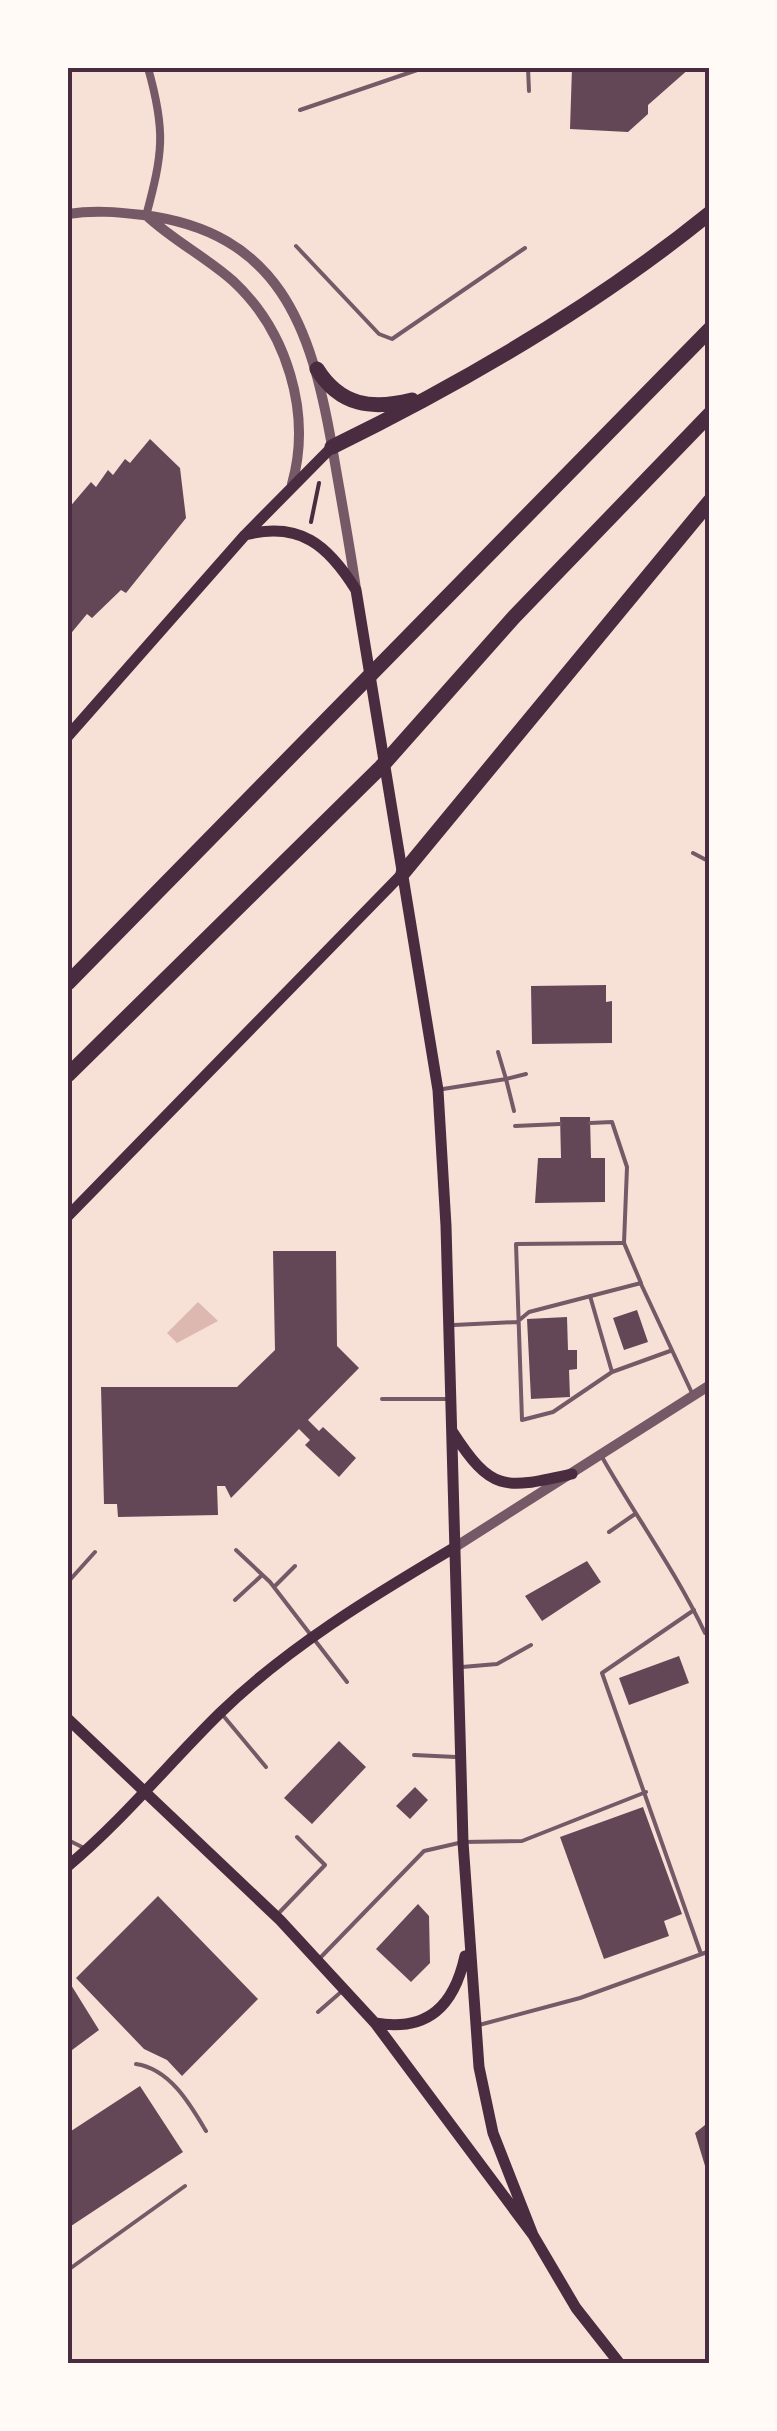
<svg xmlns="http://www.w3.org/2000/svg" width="777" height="2431" viewBox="0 0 777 2431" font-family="Rubik,sans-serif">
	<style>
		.water { fill: #dcb8b0 }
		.building { fill: #644757 }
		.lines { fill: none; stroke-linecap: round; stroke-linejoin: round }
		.path { stroke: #4a2c40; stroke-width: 4 }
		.service { stroke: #755966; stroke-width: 4 }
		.minor { stroke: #755966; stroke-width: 8 }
		.tertiary { stroke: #755966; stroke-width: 10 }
		.secondary { stroke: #4a2c40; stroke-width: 11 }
		.motorway { stroke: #4a2c40; stroke-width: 15 }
		.neatline { fill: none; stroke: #4a2c40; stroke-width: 4 }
	</style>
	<rect width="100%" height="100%" fill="#f7e1d7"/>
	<path class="water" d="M198,1302L218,1321L177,1343L167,1333Z"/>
	<path class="building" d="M572,68H690L648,105V114L628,132L570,129Z
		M150,439L180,468L186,518L126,593L121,590L92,618L87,614L68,637V509L91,482L96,487L108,470L113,475L125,459L130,463Z
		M606,985V1002L612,1001V1043L532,1044L531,986Z
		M560,1117H590L591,1158H605V1202L535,1203L538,1158H561Z
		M273,1251H336L337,1346L359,1368L308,1420L319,1431L323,1427L356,1458L339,1477L305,1445L310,1440L299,1429L231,1498L225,1486H217L218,1515L118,1517L117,1504H104L101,1387H237L275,1350Z
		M637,1310L648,1342L624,1350L613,1318Z
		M567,1317L568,1350H577V1369L569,1370L570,1397L531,1399L527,1319Z
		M587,1561L601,1582L542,1621L525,1596Z
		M679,1656L689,1683L629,1705L619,1678Z
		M339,1741L366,1767L312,1824L284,1798Z
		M415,1787L428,1800L410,1819L396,1806Z
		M643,1807L682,1914L664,1921L669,1936L604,1959L560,1837Z
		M158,1896L258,1999L182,2076L167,2060L144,2049L76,1978Z
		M418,1904L429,1916L430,1963L411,1982L376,1949Z
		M68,1980L99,2030L68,2053Z
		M140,2086L183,2152L68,2228V2133Z
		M710,2121V2179H709L695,2133Z"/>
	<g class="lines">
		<path class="path" d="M311,522L319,483"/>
		<path class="service" d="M528,68L529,91
			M300,110L423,68
			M296,246L379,334L392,339L525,248
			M693,853L710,862
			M443,1089L506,1079L498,1052
			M514,1111L506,1079L526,1074
			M515,1126L560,1124
			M641,1284L692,1393
			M590,1296L612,1372L670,1351
			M454,1325L517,1322L529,1312L641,1283L624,1243L627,1167L612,1122L590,1123
			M612,1372L553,1412L522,1420L516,1244L622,1243
			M382,1399H447
			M602,1457C636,1517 675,1570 705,1633
			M609,1532L635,1514
			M236,1550L270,1582L347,1682
			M68,1582L95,1552
			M274,1587L295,1566
			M235,1600L261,1576
			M694,1610L602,1673L701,1954
			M462,1667L497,1664L531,1645
			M221,1713L266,1767
			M414,1755L456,1757
			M68,1840L82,1847
			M276,1916L325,1865L297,1837
			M321,1957L424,1851L463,1842L522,1841L646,1792
			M318,2012L341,1992
			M479,2025L580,1998L710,1951
			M136,2064C170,2069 190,2104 206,2131
			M68,2270L185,2186"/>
		<path class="minor" d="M146,216C163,153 166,131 148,68"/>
		<path class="tertiary" d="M68,214C94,210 117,212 143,215C279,232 311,326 332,446C340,493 349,541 356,589
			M147,216C174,241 206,257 233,281C287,331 312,413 292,484
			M452,1549L710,1385"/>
		<path class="secondary" d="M245,535C300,521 328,545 356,590L438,1090L446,1226L463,1842L479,2067L493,2133L533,2235
			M68,736L245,535L332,447
			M68,1216L403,873
			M452,1431C492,1493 504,1489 572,1474
			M68,1719L280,1920L375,2023L533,2235L576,2308L620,2364
			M68,1866C123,1820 169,1763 220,1713C288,1647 371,1597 452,1549
			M375,2023C428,2032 454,2006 465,1956"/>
		<path class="motorway" d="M317,369C340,406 372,410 412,400
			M332,447C465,382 594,307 710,213
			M403,873L710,501
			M68,983L710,329
			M68,1075L381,767L514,617L710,414"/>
	</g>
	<rect width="777" height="2431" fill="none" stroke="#fffaf5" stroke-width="140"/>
	<rect x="70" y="70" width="637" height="2291" class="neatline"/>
</svg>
